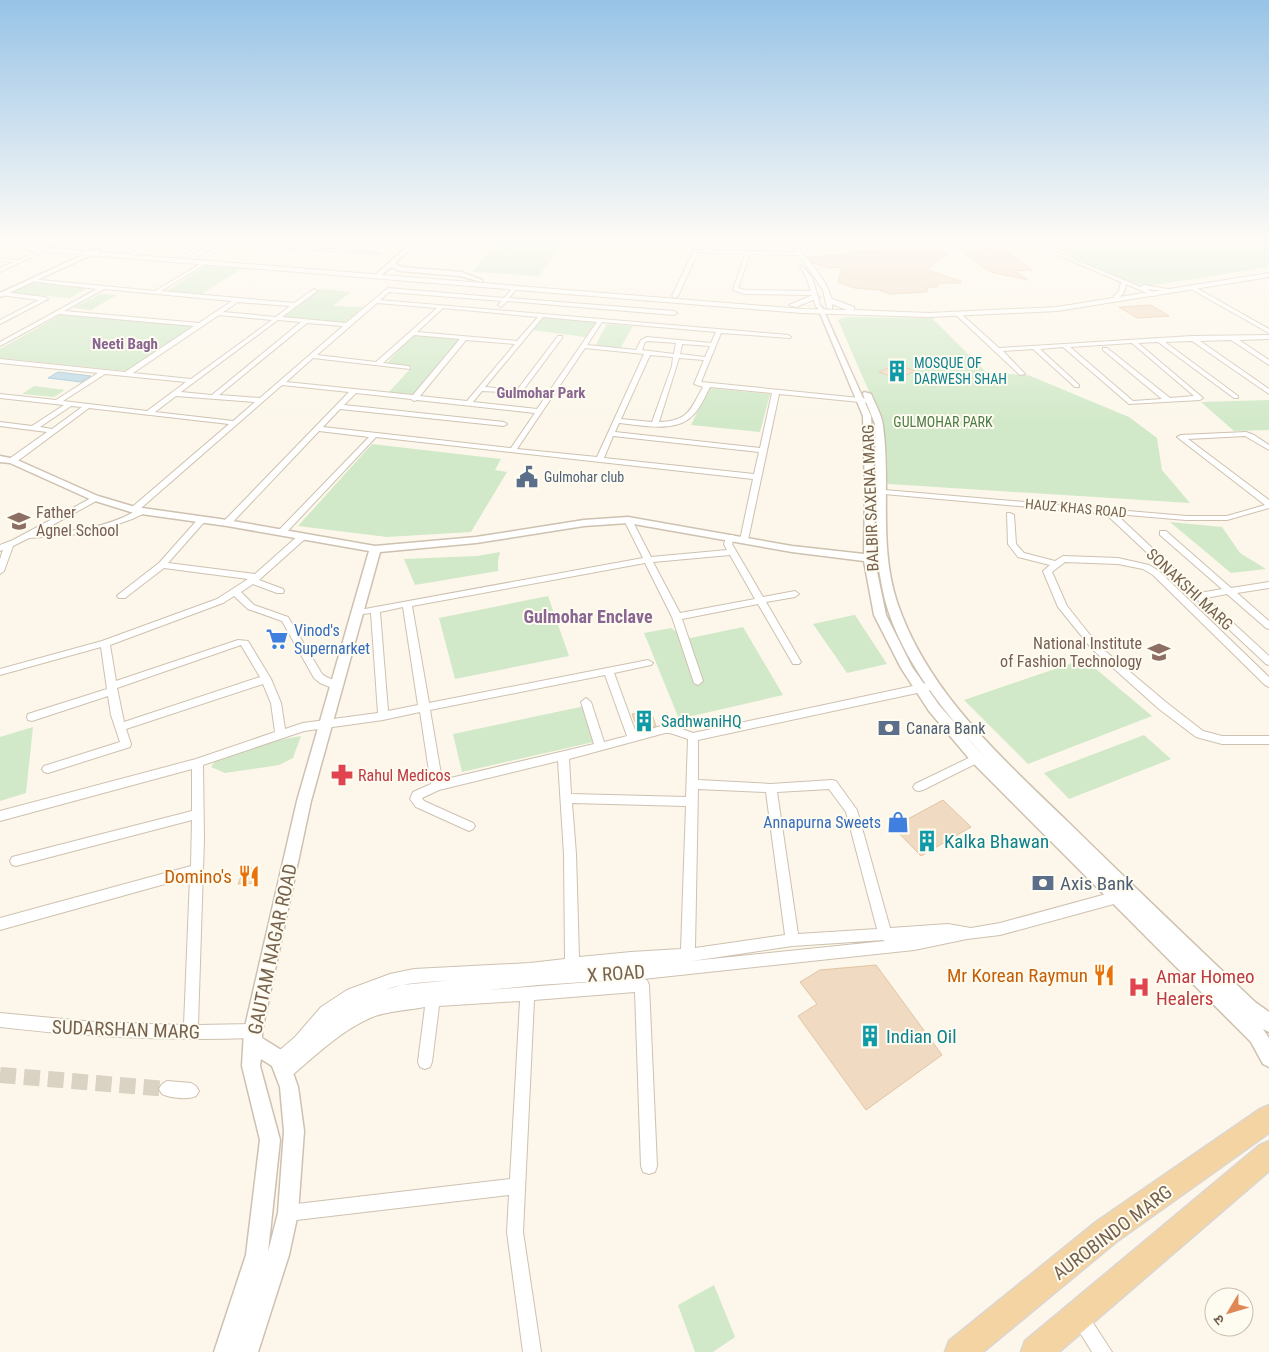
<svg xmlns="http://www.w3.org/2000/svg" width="1269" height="1352" viewBox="0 0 1269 1352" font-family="'Roboto Condensed','Noto Sans Devanagari',sans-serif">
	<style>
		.green { fill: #d1e9c8 }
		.water { fill: #bedae5; stroke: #a5c7d6 }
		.building { fill: #f0dbc2; stroke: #e2c4a3 }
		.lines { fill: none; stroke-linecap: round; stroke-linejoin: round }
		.minor-tunnel { stroke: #dad2c3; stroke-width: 16; stroke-dasharray: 16 8; stroke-linecap: butt }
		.minor-casing { stroke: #cec1b0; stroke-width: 2 }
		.tertiary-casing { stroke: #cec1b0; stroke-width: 3 }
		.secondary-casing { stroke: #d0c2ad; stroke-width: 2 }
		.trunk-casing { stroke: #dbd6d1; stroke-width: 3 }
		.minor { fill: #fff; fill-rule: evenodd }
		.tertiary { fill: #fff; fill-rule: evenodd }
		.secondary { fill: #fff; fill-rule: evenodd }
		.trunk { fill: #f5d4a4; fill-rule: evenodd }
		.labels { text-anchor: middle; stroke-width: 4; stroke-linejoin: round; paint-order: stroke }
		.far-culture-label { font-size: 14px; fill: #0d838f; stroke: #fefbf0; text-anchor: start }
		.far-park-label { font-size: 14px; fill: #4d7b46; stroke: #fefbf0 }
		.far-service-label { font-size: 14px; fill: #4e5e75; stroke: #fefbf0; text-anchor: start }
		.far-street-label { font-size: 14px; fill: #76624e; stroke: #fefbf0 }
		.far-neighbourhood-label { font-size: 15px; font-weight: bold; fill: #896691; stroke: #fefbf0 }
		.street-label { font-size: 16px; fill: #76624e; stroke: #fefbf0 }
		.education-label { font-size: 16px; fill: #785e54; stroke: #fefbf0; text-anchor: start }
		.shop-label { font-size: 16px; fill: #366cbe; stroke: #fefbf0; text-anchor: start }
		.culture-label { font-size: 16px; fill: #0d838f; stroke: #fefbf0; text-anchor: start }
		.service-label { font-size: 16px; fill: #4e5e75; stroke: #fefbf0; text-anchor: start }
		.health-label { font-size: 16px; fill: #be3a42; stroke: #fefbf0; text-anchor: start }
		.neighbourhood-label { font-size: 18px; font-weight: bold; fill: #896691; stroke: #fefbf0 }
		.near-culture-label { font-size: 19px; fill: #0d838f; stroke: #fefbf0; text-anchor: start }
		.near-food-label { font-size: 19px; fill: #c56008; stroke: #fefbf0; text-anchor: end }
		.near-service-label { font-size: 19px; fill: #4e5e75; stroke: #fefbf0; text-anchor: start }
		.near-street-label { font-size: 19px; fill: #76624e; stroke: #fefbf0 }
		.near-health-label { font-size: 19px; fill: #be3a42; stroke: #fefbf0; text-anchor: start }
	</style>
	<rect width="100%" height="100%" fill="#fcf7ea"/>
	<path class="green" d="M537,239L557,240L555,244L560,245L539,276L472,272L497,242L534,244Z
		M1054,244L1269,245V267L1148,286L1127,281L1071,256Z
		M207,265L244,267L200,295L165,292Z
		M33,283L87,288L70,298L12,293Z
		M320,289L351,292L333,306L363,307L344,323L282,318Z
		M100,294L117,295L91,310L73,308Z
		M62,314L77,316L193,326L127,371L0,358V349Z
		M543,317L596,322L585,337L533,330Z
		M846,317L932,318L987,373L1028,375L1129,417L1157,438L1162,470L1190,503L889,484L883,481L877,410L838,320Z
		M607,324L633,326L620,349L595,346Z
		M413,335L461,339L413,398L387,394L412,367L387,363Z
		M34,386L65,390L54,397L22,394Z
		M709,388L770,394L760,432L691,425Z
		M1269,400V430L1234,431L1201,402Z
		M372,444L501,459L495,470L507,472L471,532L387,537L298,526Z
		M1170,522L1222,527L1240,553L1266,569L1231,573Z
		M500,552L498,561V571L415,585L404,559L477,556Z
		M548,596L569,656L455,679L439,618Z
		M854,615H855L887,664L847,673L813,624Z
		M743,627L783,695L679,719L644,633L671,628L686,639Z
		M1084,659L1152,716L1028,764L964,700Z
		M585,706L598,741L462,772L453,734Z
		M33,727L26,793L0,801V737Z
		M1144,735L1171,759L1069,799L1044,773Z
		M301,736L293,758L279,765L225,773L211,767L221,751Z
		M714,1285L735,1337L713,1352H695L678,1305Z"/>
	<path class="water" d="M58,372L91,376L81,382L48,378Z"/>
	<path class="building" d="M969,245L1007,252L1032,270L1015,271L1028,280L990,272L965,254L981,253Z
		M928,250L947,254L927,270L961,281V283H938L937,287H928L927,292L890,294L879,290L854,288L838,282L842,267L830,268L813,263L808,257L854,254L852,252Z
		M1151,305L1169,316L1137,318L1119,307Z
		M896,364L915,371L898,379L879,372Z
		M651,711L656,726L638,730L632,714Z
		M943,800L971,827L921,856L893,827Z
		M257,868L256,883L238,884L244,869Z
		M876,965L942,1055L866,1110L798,1016L817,1004L800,982L820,970Z"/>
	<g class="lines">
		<path class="minor-tunnel" d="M0,1075L167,1089"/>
		<g class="minor-casing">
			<path id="minor" d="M88,237H93L68,248H64L65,246L55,247L53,246L62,243L71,244Z
				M147,237L228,241L380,253L378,254L228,244L203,259H199V257L222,244L210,243L185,258L183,256L206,242Z
				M353,237H369L413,241L411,242Z
				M785,237H789C803,255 835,285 832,309L827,308L823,290L799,255L750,254L738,288L745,290L811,291L806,277L800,267L802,266L812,277L821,308L816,307L812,295L745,294L733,290L745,254L698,252L678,296L675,298L672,296L694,250L797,252Z
				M1015,237H1020L1141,287L1144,285L1168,289L1165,291L1146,289L1156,293V295L1154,296L1126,284C1125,291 1122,299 1114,298V296L1119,291L1121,282Z
				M147,239L151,240L129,253L125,252Z
				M44,248L48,249L0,272V268L13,262L0,261V259L18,260Z
				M205,261L207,263L161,291L294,303L314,289L317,291L316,292L282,317L346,323L388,288L504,298L515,285L518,287L509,298L674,311L677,313L674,315L507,301L501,307L498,305L502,301L389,292L380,300L788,335L791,337L790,338L721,333L701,382L870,399L873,401L870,403L779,394L748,540L744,542L740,540L753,479L376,437L284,535H278V531L369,437L319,431L230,525H224V521L349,392L282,385L140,509H145V513L132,519L104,529L71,535L29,538L13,546L4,571L0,574V559L3,550L0,551V545L13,540L95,496H98V500L38,533C71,532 105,528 134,512L130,510L131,508L229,424L89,408L15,463H9V459L47,432L0,426V422L32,426L64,405L0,398V394L56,400L98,373L0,363V359L125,372L194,326L59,314L0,346V342L97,289L28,281L31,279L155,291ZM104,289L232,301L199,323L64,311ZM238,302L290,306L276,317L223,312ZM377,303L437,308L376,362L317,355ZM443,308L538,317L517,341L417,332ZM219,315L272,320L191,379L133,373ZM543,317L597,322L537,409L473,402L482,391L521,393L562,338V336H558L517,390L485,387ZM278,320L301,322L212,395L181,392ZM602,322L716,332L711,343L647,337L641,340L636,350L587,345ZM307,323L343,326L260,398L219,395ZM414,335L460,339L413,395L286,382L313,358L410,369V367L408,366L383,363ZM466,340L515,344L467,401L420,396ZM648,341L676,343L674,354L642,350L645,342ZM682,344L710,346L705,357L680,354ZM585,348L644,354L597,457L517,449ZM650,355L673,357L672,366L652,422L621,419ZM679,358L704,360L694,384L703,387C690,410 689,421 659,422ZM105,374L186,382L147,411L63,401ZM710,387L772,393L760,448L615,432L619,423C642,425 677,434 694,414C701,407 705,396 710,387ZM356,393L411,399L414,401L417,400L535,413L511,448L323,427L340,409L504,426L507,424L504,422L344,405ZM176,396L255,402L233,421L155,412ZM71,406L82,407L52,429L40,427ZM613,436L759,452L754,474L604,458Z
				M1193,286L1269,329V333L1191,289L1190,288Z
				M2,292L45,297L48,299L0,324V320L39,300L0,295V293Z
				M956,313H960L999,348L1192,336L1269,335V339L1239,340L1269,360V365L1231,340L1200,341L1269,389V394L1192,341L1165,342L1238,396V398H1234L1158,342L1138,343L1203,398L1200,400L1129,404L1063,347L1040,349L1079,385V387H1075L1033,349L1003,351L1025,374L1020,375L956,315ZM1132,343L1194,396L1170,398L1107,348H1103V350L1162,399L1133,401L1070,347Z
				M1246,432L1254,435L1269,445V450L1245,436L1188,439L1269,500V508L1227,520H1186L1116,514L1200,593L1222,589L1160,535V531H1166L1231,588L1269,582V588L1237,593L1269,621V629L1266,628L1227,594L1206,598L1269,656V665L1266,664L1109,517V514L873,493L869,491L873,489L1186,516H1227L1265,505L1177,437L1181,435Z
				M1007,513H1010L1014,515L1016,544L1024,553L1055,561L1063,556L1118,558L1149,565L1159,571L1269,677V687L1265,685L1153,575L1143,569L1118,564L1065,562L1052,572L1067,606L1098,645L1167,703L1203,731L1222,736H1269V744H1222L1196,737L1159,709L1092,649L1058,607L1043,571L1050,565L1018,557L1008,544Z
				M199,518H202L206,520L168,563L255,574L300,534H306V538L259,580L283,589L284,591L283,593H277L253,584L241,592L254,605L288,617L322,674C328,679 338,680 342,686L337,690L320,683L314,678L282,621L248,609L234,596L223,603L110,645L116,681L238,640L248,641L271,679L281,703L285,729L303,723L378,713L371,613L354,615L352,613L354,611L643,558L624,520L628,518L632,520L651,557L727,550L724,544L727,535H733L734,537L732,544L763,597L795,591L799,594L795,597L766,602L801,662L799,664H793L758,604L682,619L703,681L698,685L694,683L672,617L645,563L412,606L429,703L648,660L653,663L651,665L614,673L636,733L665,725H671L693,733L927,683L932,687L931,690L698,740V780L771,784L832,780L836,781L857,810L890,928L948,924L971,928L1000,923L1121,890L1125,892L1127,896L1125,900L1121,902L1000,935L967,939L914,950L643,979L647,980L649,985L657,1166L655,1172L649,1174L643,1172L641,1166L635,992L534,1000L523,1232L541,1352H523L507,1232L509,1195L288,1221L282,1219L280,1213L282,1207L288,1205L510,1179L520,1001L439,1006L432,1062L430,1067L425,1069L420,1067L418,1062L425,1007C409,1010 390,1011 375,1016C342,1029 315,1056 289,1078L284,1080L279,1078L277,1073L279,1067L274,1065L272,1060L274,1055L295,1037L321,1007L347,990L390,974L414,969L530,963L565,959L564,854L558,761L439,790L422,798L424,801L473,823L475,826L473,829L469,831L416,807L410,799L413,792L431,784L420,712L383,720L304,731L203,765L204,839L198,1025L253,1024L258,1026L260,1031L258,1036L253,1038C168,1041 84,1037 0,1027V1013L95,1022L184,1025L190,877L0,930V918L191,866L192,820L16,866L12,865L10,861L12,857L16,856L192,811V769L0,821V811L196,759L275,732L271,703L263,684L126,729L131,744L130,747L48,773L44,772L42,769L44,766L120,742L111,715L108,696L32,721L28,720L27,717L28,714L107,689L101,647L0,675V669L102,641L217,599L248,579L164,568L125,598H119L117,596L119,594L159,563ZM730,555L755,599L680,613L653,562ZM403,607L418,705L388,711L380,612ZM241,645L260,677L124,722L117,688ZM605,675L627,736L604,742L591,702L586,698L581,702L594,744L442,780L430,710ZM665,733H670L688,739L686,797L571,794L569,759ZM698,789L766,792L785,935L695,948ZM829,789L846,812L877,929L798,934L777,792ZM572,803L686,806L681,949L631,952L579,957L576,854ZM883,940L885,941L692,961L792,946ZM630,979L501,989L487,990L538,985ZM453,980L402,985L384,990C406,982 429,982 453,980Z
				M977,754L981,755L983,758L981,761L923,790L919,791L915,790L913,787L915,784Z
				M167,1081L191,1083L196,1086L199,1091L196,1096C187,1100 171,1098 162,1094L159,1089L162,1084Z
				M1080,1309L1086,1312L1112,1352H1092L1071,1318L1074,1312Z"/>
		</g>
		<g class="tertiary-casing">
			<path id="tertiary" d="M418,237H424L395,263L401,267L461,272L482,280V282L460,276L400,271L391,267L379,277H375V275Z
				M98,248L100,251L0,297V293Z
				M817,306L822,307L871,416L875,491L874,556H877L875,424L863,394L864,392L871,394C875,404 882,415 883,426C891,484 878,545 897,602C927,692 1001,757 1067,821C1129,882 1192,942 1255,1002L1269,1012V1032L1263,1029L1269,1038V1067L1263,1064L1251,1042L972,762L929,711L901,668L874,615L864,561L792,552L628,523L584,526L476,543L380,552L311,801L262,1031V1038L286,1053L298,1087L304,1131L298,1213L289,1255L258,1352H214L246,1255L260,1140L242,1066L244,1031L297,801L369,551L227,526L134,513L92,500L10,463L0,462V456L15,459L98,496L135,507L227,520L375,546L476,537L584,520L628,517L792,546L864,554L865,491L863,416ZM875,562L878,563C880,575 882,588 885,600C901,660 946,714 987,760L939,705L912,667L886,615ZM261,1059L272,1066L280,1087L284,1131L278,1213L268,1252L280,1140L260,1066Z"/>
		</g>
		<g class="secondary-casing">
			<path id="secondary" d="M0,244L802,309L847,310L827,302V298H830L854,307V310L929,313L1057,307L1269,273V277L1057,311L929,317L802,313L0,248Z
				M813,295L820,297L796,307L789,305Z"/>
		</g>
		<g class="trunk-casing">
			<path id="trunk" d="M1269,1105V1133L1116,1242L983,1352H945L949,1341L1096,1222L1260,1109Z
				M1269,1141V1171L1059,1352H1021L1025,1341L1260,1145Z"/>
		</g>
		<use href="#minor" class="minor"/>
		<use href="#tertiary" class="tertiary"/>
		<use href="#secondary" class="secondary"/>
		<use href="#trunk" class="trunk"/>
	</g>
	<linearGradient id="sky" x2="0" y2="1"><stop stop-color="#97c3e7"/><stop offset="0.56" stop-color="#fefbf6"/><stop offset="1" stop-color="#fefbf6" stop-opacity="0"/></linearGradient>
	<rect width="1269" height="426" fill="url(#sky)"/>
	<defs>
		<g id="building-bare" transform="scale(1.725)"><path d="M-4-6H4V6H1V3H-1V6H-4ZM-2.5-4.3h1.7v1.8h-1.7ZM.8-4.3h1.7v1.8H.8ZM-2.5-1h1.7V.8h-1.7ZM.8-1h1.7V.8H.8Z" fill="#0f9aa8" stroke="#fefbf0" stroke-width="2.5" paint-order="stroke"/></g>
		<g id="civic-bare" transform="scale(1.725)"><path d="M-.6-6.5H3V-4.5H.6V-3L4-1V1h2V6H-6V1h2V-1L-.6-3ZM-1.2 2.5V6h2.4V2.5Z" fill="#5c6f8a" stroke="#fefbf0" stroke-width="2.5" paint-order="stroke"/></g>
		<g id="school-bare" transform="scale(1.725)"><path d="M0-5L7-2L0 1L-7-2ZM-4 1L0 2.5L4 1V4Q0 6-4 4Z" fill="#8d6e63" stroke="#fefbf0" stroke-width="2.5" paint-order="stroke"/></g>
		<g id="supermarket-bare" transform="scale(1.725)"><path d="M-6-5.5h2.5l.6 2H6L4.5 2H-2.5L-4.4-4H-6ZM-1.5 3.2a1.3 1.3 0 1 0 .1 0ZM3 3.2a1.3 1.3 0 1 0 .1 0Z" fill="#3f7fe0" stroke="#fefbf0" stroke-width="2.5" paint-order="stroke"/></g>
		<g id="university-bare" transform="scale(1.725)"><path d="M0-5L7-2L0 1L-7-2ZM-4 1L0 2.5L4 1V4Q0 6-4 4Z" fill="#8d6e63" stroke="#fefbf0" stroke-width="2.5" paint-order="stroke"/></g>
		<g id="bank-bare" transform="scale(1.725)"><path d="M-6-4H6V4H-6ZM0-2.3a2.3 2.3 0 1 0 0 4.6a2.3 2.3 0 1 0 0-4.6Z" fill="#5c6f8a" stroke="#fefbf0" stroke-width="2.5" paint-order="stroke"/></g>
		<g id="pharmacy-bare" transform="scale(1.725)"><path d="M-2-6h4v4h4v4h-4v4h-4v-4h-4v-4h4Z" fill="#e0444e" stroke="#fefbf0" stroke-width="2.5" paint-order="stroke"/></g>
		<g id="shop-bare" transform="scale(1.725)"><path d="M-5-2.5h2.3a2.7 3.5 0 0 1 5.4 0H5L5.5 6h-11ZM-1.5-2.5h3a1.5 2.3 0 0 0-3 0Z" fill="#3f7fe0" stroke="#fefbf0" stroke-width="2.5" paint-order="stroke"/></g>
		<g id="restaurant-bare" transform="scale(1.725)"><path d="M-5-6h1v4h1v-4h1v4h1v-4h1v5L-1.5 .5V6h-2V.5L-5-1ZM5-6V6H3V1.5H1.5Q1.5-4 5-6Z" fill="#e8710a" stroke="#fefbf0" stroke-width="2.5" paint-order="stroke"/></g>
		<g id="hospital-bare" transform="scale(1.725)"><path d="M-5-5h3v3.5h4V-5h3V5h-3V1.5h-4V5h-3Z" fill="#e0444e" stroke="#fefbf0" stroke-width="2.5" paint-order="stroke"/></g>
	</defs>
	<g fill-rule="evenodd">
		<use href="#building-bare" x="897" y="371"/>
		<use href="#civic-bare" x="527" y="477"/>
		<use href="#school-bare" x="19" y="521"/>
		<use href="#supermarket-bare" x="277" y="639"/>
		<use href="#university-bare" x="1159" y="652"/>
		<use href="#building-bare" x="644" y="721"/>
		<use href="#bank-bare" x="889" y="728"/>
		<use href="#pharmacy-bare" x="342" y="775"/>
		<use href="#shop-bare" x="898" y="822"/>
		<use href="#building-bare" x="927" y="841"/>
		<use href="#restaurant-bare" x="249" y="876"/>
		<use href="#bank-bare" x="1043" y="883"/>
		<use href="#restaurant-bare" x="1104" y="975"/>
		<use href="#hospital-bare" x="1139" y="987"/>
		<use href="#building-bare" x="870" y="1036"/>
	</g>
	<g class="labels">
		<g class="far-culture-label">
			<text x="914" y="368">MOSQUE OF<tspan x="914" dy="16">DARWESH SHAH</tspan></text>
		</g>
		<g class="far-park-label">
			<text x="943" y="427">GULMOHAR PARK</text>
		</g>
		<g class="far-service-label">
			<text x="544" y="482">Gulmohar club</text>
		</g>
		<g class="far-street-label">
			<text transform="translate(1076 508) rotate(5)" y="5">HAUZ KHAS ROAD</text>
		</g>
		<g class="far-neighbourhood-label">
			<text x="125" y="349">Neeti Bagh</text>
			<text x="541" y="398">Gulmohar Park</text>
		</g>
		<g class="street-label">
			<text transform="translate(870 498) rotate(-92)" y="6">BALBIR SAXENA MARG</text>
			<text transform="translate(1190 589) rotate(43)" y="6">SONAKSHI MARG</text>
		</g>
		<g class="education-label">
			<text x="36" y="518">Father<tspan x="36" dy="18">Agnel School</tspan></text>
			<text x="1142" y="649" text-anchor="end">National Institute<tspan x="1142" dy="18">of Fashion Technology</tspan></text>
		</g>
		<g class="shop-label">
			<text x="294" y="636">Vinod's<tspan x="294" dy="18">Supernarket</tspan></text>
			<text x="881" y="828" text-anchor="end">Annapurna Sweets</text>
		</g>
		<g class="culture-label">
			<text x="661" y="727">SadhwaniHQ</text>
		</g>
		<g class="service-label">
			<text x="906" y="734">Canara Bank</text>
		</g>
		<g class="health-label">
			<text x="358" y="781">Rahul Medicos</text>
		</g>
		<g class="neighbourhood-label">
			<text x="588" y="623">Gulmohar Enclave</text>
		</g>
		<g class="near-culture-label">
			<text x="944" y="848">Kalka Bhawan</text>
			<text x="886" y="1043">Indian Oil</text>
		</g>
		<g class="near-food-label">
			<text x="232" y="883">Domino's</text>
			<text x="1088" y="982">Mr Korean Raymun</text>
		</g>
		<g class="near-service-label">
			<text x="1060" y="890">Axis Bank</text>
		</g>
		<g class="near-street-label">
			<text transform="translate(272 949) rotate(-78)" y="7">GAUTAM NAGAR ROAD</text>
			<text transform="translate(616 973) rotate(-4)" y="7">X ROAD</text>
			<text transform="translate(126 1029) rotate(2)" y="7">SUDARSHAN MARG</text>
			<text transform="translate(1112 1232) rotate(-37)" y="7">AUROBINDO MARG</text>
		</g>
		<g class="near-health-label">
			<text x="1156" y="983">Amar Homeo<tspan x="1156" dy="22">Healers</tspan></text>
		</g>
	</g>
	<g transform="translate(1229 1312) rotate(232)"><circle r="24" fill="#fefbf0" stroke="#c8beaf"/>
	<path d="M0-4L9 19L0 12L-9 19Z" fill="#e08855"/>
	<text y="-8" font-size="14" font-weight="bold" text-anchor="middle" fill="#76624e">उ</text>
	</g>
</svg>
